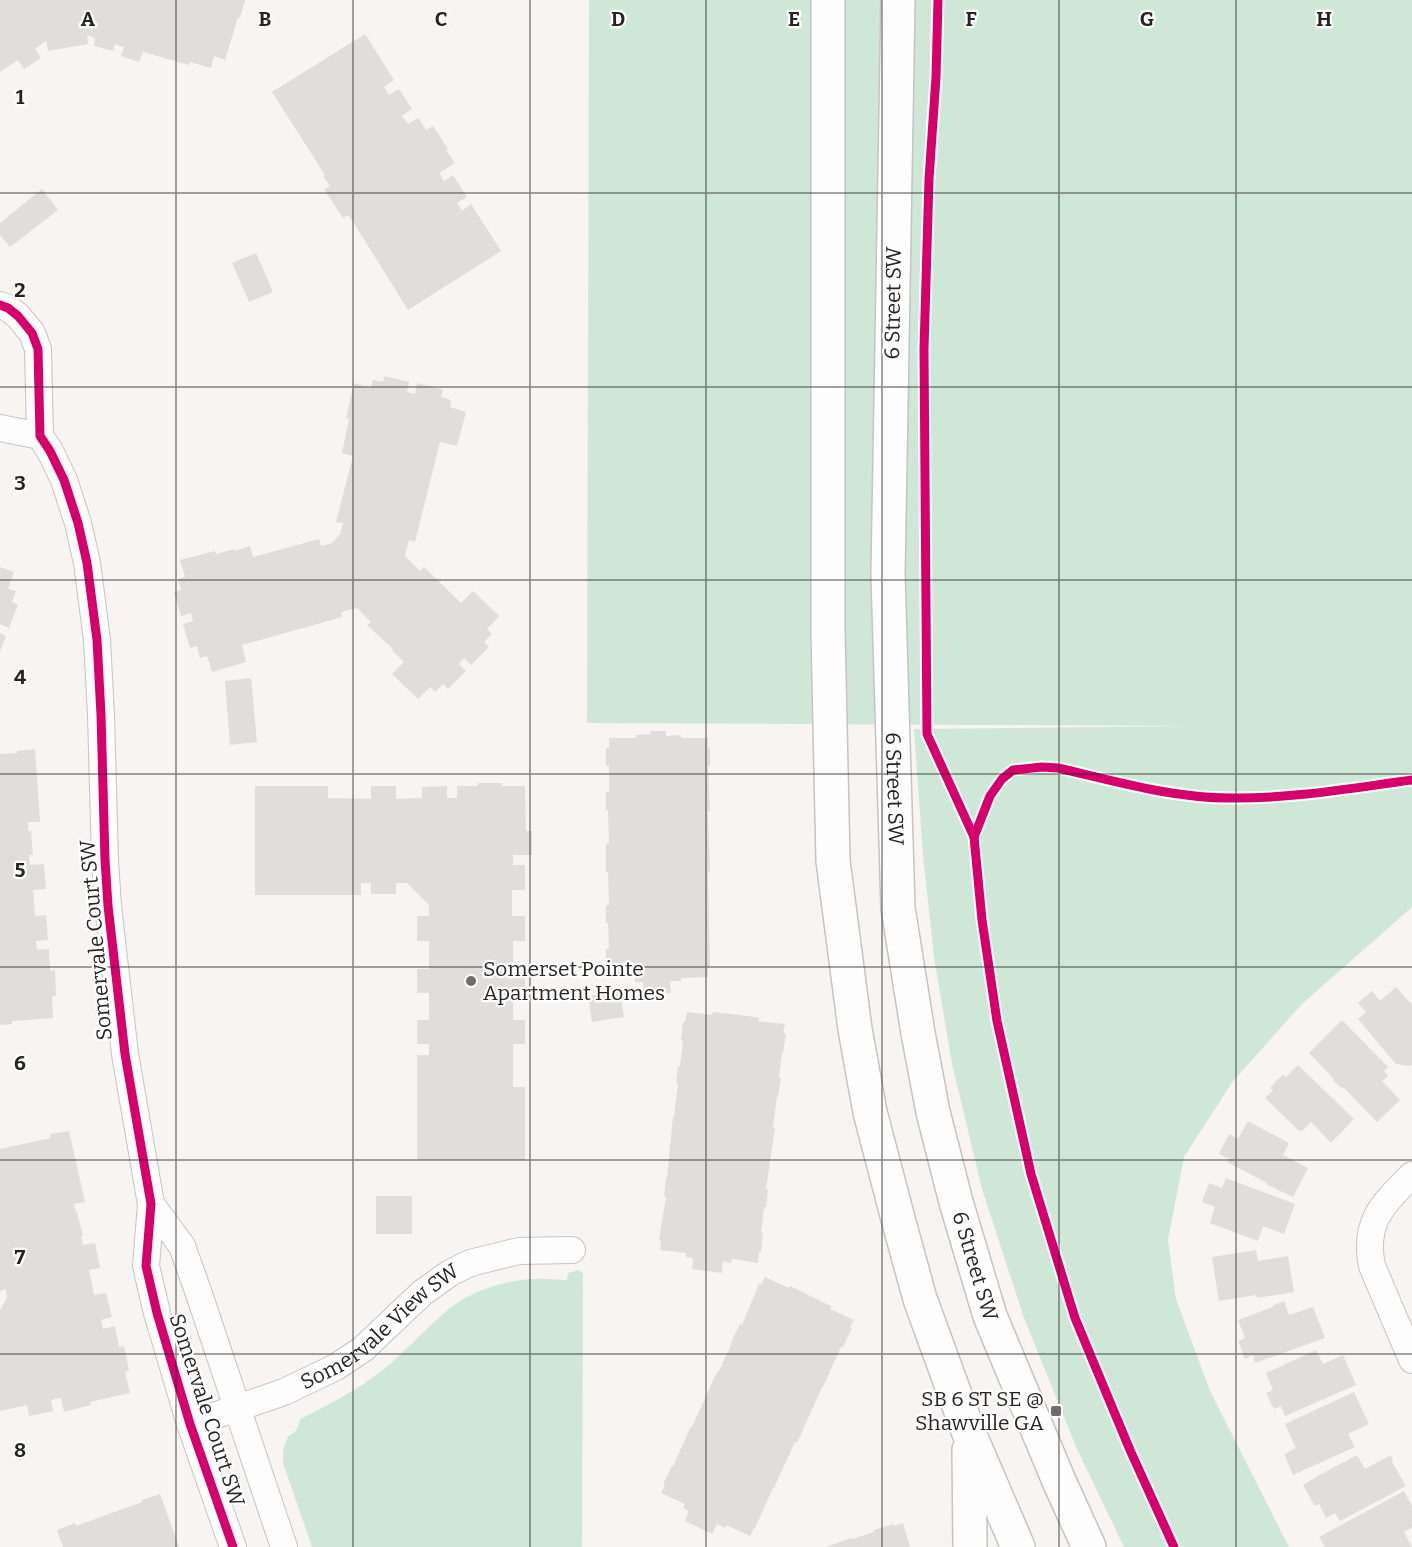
<svg xmlns="http://www.w3.org/2000/svg" width="1412" height="1547" font-family="Bitter,serif">
<style>
.green{fill:#cfe7d7}
.building{fill:#e0dddc}
.lines{fill:none;stroke-linecap:round;stroke-linejoin:round}
.street-casing{stroke:#c6c3c2;stroke-width:28}
.secondary-casing{stroke:#c6c3c2;stroke-width:36}
.street{stroke:#fefdfd;stroke-width:26}
.secondary{stroke:#fefdfd;stroke-width:33}
.cycleway-casing{stroke:#fff;stroke-width:13}
.cycleway{stroke:#d6006c;stroke-width:9}
.grid{fill:none;stroke:#262323;stroke-width:1.5;stroke-opacity:0.55}
.poi-dot{fill:#706c6b;stroke:#fff;stroke-width:2}
.labels{text-anchor:middle;dominant-baseline:central;stroke-width:4.5;stroke-linejoin:round;paint-order:stroke}
.street-label{font-size:21px;fill:#262323;stroke:#fff}
.poi-label{font-size:21px;fill:#262323;stroke:#fff;text-anchor:start}
.grid-label{font-size:20px;text-anchor:middle;font-weight:bold;fill:#262323;stroke:#fff;stroke-width:4.5;stroke-linejoin:round;paint-order:stroke}
</style>
<rect width="100%" height="100%" fill="#f8f4f2"/>
<g class="green">
<path d="M 589,0 L 1412,0 L 1412,907 L 1301,1005 L 1233,1081 L 1184,1157 L 1168,1240 L 1176,1299 L 1210,1391 L 1289,1547 L 1124,1547 L 1077,1449 L 1024,1318 L 982,1189 L 952,1064 L 934,957 L 923,855 L 914,729 L 1195,726 L 587,723 Z"/>
<path d="M 579,1270 L 583,1273 L 582,1547 L 312,1547 L 283,1463 L 283,1451 L 288,1436 C 297,1432 298,1428 300,1419 C 329,1405 357,1390 383,1370 C 404,1353 422,1332 443,1314 C 466,1292 504,1280 535,1279 C 546,1278 557,1280 567,1280 L 568,1273 Z"/>
</g>
<g class="building">
<path d="M 0,0 L 245,0 L 240,18 L 238,17 L 225,60 L 214,56 L 211,68 L 190,62 L 189,65 L 143,52 L 139,62 L 121,56 L 124,47 L 115,44 L 113,51 L 94,46 L 95,38 L 87,35 L 88,44 L 48,51 L 46,41 L 35,49 L 41,58 L 24,69 L 18,60 L 0,72 Z"/>
<path d="M 365,34 L 394,80 L 384,87 L 389,95 L 399,89 L 412,109 L 402,116 L 408,124 L 418,118 L 426,130 L 433,126 L 448,149 L 446,150 L 455,163 L 439,173 L 444,181 L 453,175 L 467,197 L 457,203 L 462,211 L 471,204 L 501,251 L 408,310 L 355,225 L 348,215 L 343,218 L 324,189 L 330,186 L 323,176 L 325,175 L 272,92 Z"/>
<path d="M 42,189 L 58,210 L 10,247 L 0,235 L 0,223 Z"/>
<path d="M 256,253 L 273,292 L 249,302 L 232,263 Z"/>
<path d="M 385,376 L 409,382 L 407,392 L 415,394 L 417,383 L 443,390 L 441,397 L 451,400 L 450,407 L 466,412 L 457,446 L 440,442 L 415,542 L 409,540 L 405,556 L 420,571 L 424,567 L 461,603 L 473,591 L 499,616 L 487,629 L 492,634 L 484,642 L 489,647 L 471,665 L 464,658 L 459,664 L 466,671 L 448,689 L 443,684 L 435,692 L 430,687 L 418,699 L 392,674 L 404,662 L 392,650 L 393,649 L 367,625 L 371,622 L 357,608 L 341,612 L 342,617 L 242,645 L 246,662 L 212,672 L 207,656 L 200,658 L 197,646 L 190,648 L 183,624 L 193,621 L 191,613 L 181,616 L 178,606 L 174,592 L 181,590 L 178,579 L 185,577 L 180,560 L 215,551 L 216,554 L 234,549 L 235,551 L 250,546 L 253,557 L 319,539 L 321,546 L 332,543 L 340,534 L 343,523 L 336,522 L 353,456 L 342,453 L 349,419 L 346,418 L 354,383 L 371,388 L 373,380 L 383,382 Z"/>
<path d="M 0,567 L 14,572 L 8,589 L 16,591 L 12,602 L 18,605 L 9,628 L 0,624 Z"/>
<path d="M 0,633 L 6,636 L 0,652 Z"/>
<path d="M 251,678 L 257,742 L 230,745 L 225,681 Z"/>
<path d="M 650,731 L 666,731 L 666,736 L 681,735 L 681,738 L 708,738 L 708,748 L 710,748 L 710,766 L 708,766 L 710,811 L 708,811 L 710,872 L 708,872 L 710,967 L 708,967 L 708,977 L 681,978 L 681,981 L 670,981 L 671,993 L 643,994 L 643,982 L 635,982 L 635,977 L 608,977 L 608,968 L 606,968 L 606,949 L 609,949 L 608,923 L 606,923 L 606,905 L 609,905 L 608,872 L 606,872 L 606,844 L 609,843 L 608,810 L 606,810 L 606,792 L 609,792 L 609,766 L 606,766 L 606,748 L 609,748 L 609,738 L 636,738 L 636,735 L 650,734 Z"/>
<path d="M 35,749 L 40,822 L 28,822 L 28,831 L 31,831 L 33,855 L 29,855 L 30,865 L 44,864 L 46,889 L 33,890 L 35,916 L 46,915 L 48,940 L 36,941 L 37,950 L 49,949 L 50,971 L 55,970 L 56,996 L 52,996 L 53,1018 L 12,1021 L 12,1024 L 0,1025 L 0,754 L 17,753 L 17,751 Z"/>
<path d="M 478,783 L 502,783 L 502,786 L 525,786 L 526,831 L 532,831 L 532,855 L 513,855 L 513,865 L 525,865 L 525,890 L 512,890 L 512,916 L 525,916 L 525,941 L 513,941 L 513,969 L 525,969 L 525,993 L 513,994 L 513,1020 L 525,1020 L 525,1044 L 513,1044 L 513,1087 L 525,1087 L 525,1160 L 417,1160 L 417,1055 L 429,1055 L 429,1044 L 417,1044 L 417,1020 L 429,1020 L 429,993 L 417,993 L 417,969 L 429,969 L 429,941 L 417,941 L 417,916 L 429,916 L 429,905 L 407,883 L 396,883 L 396,894 L 371,894 L 371,883 L 361,883 L 361,895 L 255,895 L 255,786 L 328,786 L 328,798 L 371,799 L 371,786 L 396,786 L 396,799 L 422,798 L 422,787 L 447,786 L 447,798 L 457,798 L 457,786 L 478,786 Z"/>
<path d="M 1396,987 L 1412,1005 L 1412,1064 L 1410,1066 L 1396,1064 L 1358,1019 L 1366,1012 L 1358,1003 L 1372,991 L 1380,1001 Z"/>
<path d="M 620,990 L 624,1017 L 592,1022 L 588,996 Z"/>
<path d="M 687,1012 L 712,1015 L 713,1012 L 748,1016 L 759,1018 L 758,1021 L 785,1024 L 783,1033 L 786,1034 L 783,1052 L 782,1052 L 779,1077 L 781,1078 L 778,1096 L 777,1096 L 773,1128 L 775,1128 L 766,1189 L 768,1189 L 766,1208 L 764,1207 L 761,1233 L 763,1233 L 761,1252 L 759,1252 L 758,1263 L 732,1259 L 731,1263 L 723,1261 L 722,1273 L 692,1269 L 693,1258 L 686,1257 L 686,1253 L 660,1250 L 661,1240 L 659,1240 L 666,1197 L 664,1196 L 666,1178 L 667,1178 L 673,1117 L 674,1117 L 678,1083 L 676,1083 L 678,1066 L 680,1066 L 683,1041 L 681,1040 L 683,1022 L 685,1022 Z"/>
<path d="M 1342,1020 L 1388,1067 L 1384,1071 L 1388,1076 L 1382,1081 L 1400,1100 L 1377,1122 L 1343,1087 L 1341,1088 L 1333,1080 L 1334,1079 L 1309,1053 Z"/>
<path d="M 1298,1065 L 1354,1119 L 1331,1143 L 1311,1122 L 1301,1132 L 1300,1130 L 1299,1131 L 1265,1098 L 1273,1090 L 1270,1088 L 1283,1074 L 1286,1077 Z"/>
<path d="M 1248,1121 L 1289,1143 L 1283,1155 L 1308,1168 L 1293,1197 L 1266,1184 L 1267,1183 L 1227,1162 L 1229,1159 L 1219,1154 L 1229,1134 L 1238,1139 Z"/>
<path d="M 69,1131 L 85,1202 L 74,1204 L 76,1213 L 77,1212 L 83,1236 L 81,1236 L 83,1245 L 95,1243 L 100,1268 L 89,1270 L 94,1295 L 106,1293 L 112,1317 L 101,1320 L 103,1329 L 115,1326 L 119,1347 L 124,1346 L 129,1370 L 125,1372 L 130,1393 L 90,1402 L 91,1405 L 64,1412 L 61,1398 L 51,1400 L 53,1411 L 29,1416 L 27,1405 L 0,1411 L 0,1310 L 7,1298 L 6,1289 L 0,1291 L 0,1149 L 51,1138 L 50,1134 Z"/>
<path d="M 1226,1178 L 1295,1204 L 1284,1234 L 1263,1226 L 1258,1241 L 1210,1223 L 1215,1207 L 1202,1202 L 1209,1183 L 1222,1188 Z"/>
<rect x="376" y="1196" width="36" height="38"/>
<path d="M 1256,1250 L 1258,1261 L 1288,1256 L 1294,1292 L 1257,1298 L 1256,1295 L 1219,1301 L 1212,1257 Z"/>
<path d="M 765,1277 L 789,1288 L 790,1286 L 831,1306 L 830,1309 L 854,1320 L 850,1327 L 852,1328 L 843,1347 L 841,1347 L 823,1387 L 822,1387 L 797,1443 L 795,1442 L 774,1488 L 773,1488 L 755,1528 L 754,1528 L 750,1536 L 726,1525 L 725,1528 L 717,1524 L 712,1534 L 685,1521 L 689,1511 L 683,1508 L 685,1504 L 661,1493 L 665,1485 L 663,1484 L 672,1466 L 673,1466 L 691,1426 L 692,1427 L 718,1370 L 719,1371 L 732,1343 L 731,1342 L 740,1324 L 742,1325 L 759,1284 L 761,1285 Z"/>
<path d="M 1284,1301 L 1289,1315 L 1313,1307 L 1325,1338 L 1255,1363 L 1253,1355 L 1245,1359 L 1238,1341 L 1245,1338 L 1238,1320 L 1273,1307 L 1272,1306 Z"/>
<path d="M 1316,1350 L 1323,1364 L 1343,1355 L 1356,1385 L 1285,1416 L 1281,1406 L 1274,1409 L 1266,1393 L 1273,1390 L 1266,1373 Z"/>
<path d="M 1354,1392 L 1369,1424 L 1348,1434 L 1355,1447 L 1293,1475 L 1284,1454 L 1296,1448 L 1285,1424 Z"/>
<path d="M 1357,1455 L 1365,1469 L 1391,1455 L 1393,1461 L 1392,1462 L 1406,1486 L 1340,1521 L 1335,1513 L 1326,1518 L 1319,1504 L 1315,1506 L 1303,1485 L 1316,1477 Z"/>
<path d="M 1404,1491 L 1412,1506 L 1412,1527 L 1404,1532 L 1412,1547 L 1325,1547 L 1319,1537 Z"/>
<path d="M 160,1494 L 179,1547 L 63,1547 L 57,1530 L 75,1523 L 76,1526 L 142,1502 L 142,1500 Z"/>
<path d="M 903,1523 L 910,1547 L 826,1547 L 851,1538 L 852,1539 L 874,1532 L 874,1530 L 893,1524 L 894,1526 Z"/>
</g>
<g class="lines">
<defs>
<g id="street">
<path d="M 0,305 L 8,308 L 18,316 L 32,333 L 38,349 L 40,436 L 50,451 L 64,480 L 78,523 L 87,563 L 97,640 L 101,715 L 105,860 L 108,906 L 125,1054 L 151,1204 L 146,1266 L 157,1313 L 190,1424 L 233,1547"/>
<path d="M 0,428 L 40,436"/>
<path d="M 1412,1175 C 1383,1204 1363,1222 1372,1266 L 1412,1360"/>
<path d="M 151,1204 L 182,1246 L 198,1291 L 284,1547"/>
<path id="s1" d="M 190,1424 L 284,1392 L 336,1367 L 363,1349 L 422,1293 L 450,1273 L 470,1263 L 519,1251 L 572,1250"/>
</g>
<g id="secondary">
<path d="M 828,0 L 828,631 L 833,861 L 855,1029 L 870,1112 L 897,1215 L 920,1299 L 969,1433 L 1018,1547"/>
<path id="s2" d="M 898,0 L 888,575 L 898,908 L 918,1033 L 933,1112 L 956,1202 L 990,1316 L 1059,1481 L 1089,1547"/>
<path d="M 969,1450 L 970,1547"/>
</g>
</defs>
<use href="#street" class="street-casing"/>
<use href="#secondary" class="secondary-casing"/>
<use href="#street" class="street"/>
<use href="#secondary" class="secondary"/>
<defs>
<g id="cycleway">
<path d="M 938,0 L 936,77 L 929,179 L 924,349 L 927,734 L 974,837"/>
<path d="M 0,305 L 8,308 L 18,316 L 32,333 L 38,349 L 40,436 L 50,451 L 64,480 L 78,523 L 87,563 L 97,640 L 101,715 L 105,860 L 108,906 L 125,1054 L 151,1204 L 146,1266 L 157,1313 L 190,1424 L 233,1547"/>
<path d="M 1174,1547 L 1130,1450 L 1075,1318 L 1031,1174 L 997,1021 L 982,920 L 974,837 L 990,796 L 1002,779 L 1013,770 L 1042,767 L 1058,768 C 1114,781 1172,798 1230,798 C 1291,799 1352,788 1412,780"/>
</g>
</defs>
<use href="#cycleway" class="cycleway-casing"/>
<use href="#cycleway" class="cycleway"/>
</g>
<path class="grid" d="M 176,0 L 176,1547M 353,0 L 353,1547M 530,0 L 530,1547M 706,0 L 706,1547M 882,0 L 882,1547M 1059,0 L 1059,1547M 1236,0 L 1236,1547M 0,193 L 1412,193M 0,387 L 1412,387M 0,580 L 1412,580M 0,774 L 1412,774M 0,967 L 1412,967M 0,1160 L 1412,1160M 0,1354 L 1412,1354"/>
<g class="poi-dot">
<circle cx="471" cy="981" r="6"/>
<rect x="1050" y="1405" width="12" height="12" rx="3"/>
</g>
<g class="labels">
<g class="street-label">
<text transform="translate(893 303) rotate(-89)">6 Street SW</text>
<text stroke="none"><textPath href="#s2" startOffset="789">6 Street SW</textPath></text>
<text transform="translate(96 940) rotate(-95)">Somervale Court SW</text>
<text stroke="none"><textPath href="#s2" startOffset="1275">6 Street SW</textPath></text>
<text stroke="none"><textPath href="#s1" startOffset="216">Somervale View SW</textPath></text>
<text transform="translate(207 1410) rotate(72)">Somervale Court SW</text>
</g>
<g class="poi-label">
<text x="483" y="969">Somerset Pointe<tspan x="483" dy="24">Apartment Homes</tspan></text>
<text x="1044" y="1399" text-anchor="end">SB 6 ST SE @<tspan x="1044" dy="24">Shawville GA</tspan></text>
</g>
</g>
<g class="grid-label">
<text x="88" y="26">A</text>
<text x="265" y="26">B</text>
<text x="441" y="26">C</text>
<text x="618" y="26">D</text>
<text x="794" y="26">E</text>
<text x="971" y="26">F</text>
<text x="1147" y="26">G</text>
<text x="1324" y="26">H</text>
<text x="20" y="104">1</text>
<text x="20" y="297">2</text>
<text x="20" y="490">3</text>
<text x="20" y="684">4</text>
<text x="20" y="877">5</text>
<text x="20" y="1070">6</text>
<text x="20" y="1264">7</text>
<text x="20" y="1457">8</text>
</g>
</svg>
